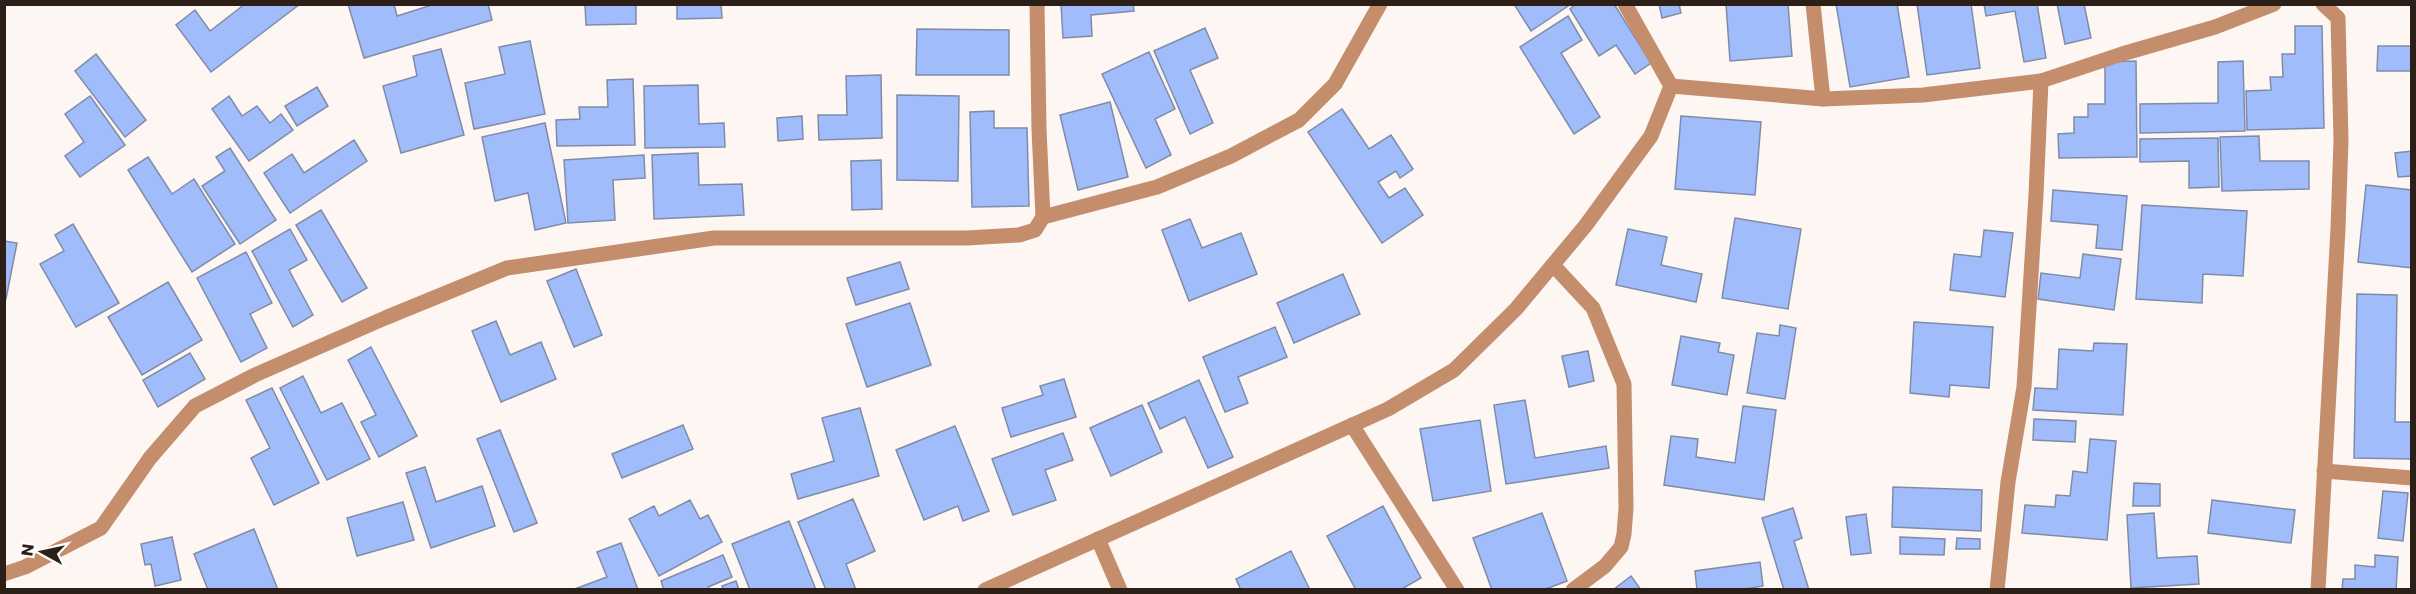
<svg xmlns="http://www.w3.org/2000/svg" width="2416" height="594" font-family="Poppins,sans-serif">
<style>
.building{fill:#a1bcfb;stroke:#7f8ca9;stroke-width:1.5}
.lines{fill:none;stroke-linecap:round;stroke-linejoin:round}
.minor{stroke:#c48e6d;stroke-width:15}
</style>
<rect width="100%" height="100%" fill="#fdf6f2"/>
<g class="building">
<path d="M 245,4 L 300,4 L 211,72 L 176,25 L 195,10 L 210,31 Z"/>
<path d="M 348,4 L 394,4 L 397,16 L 435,4 L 488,4 L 492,20 L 364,58 Z"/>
<path d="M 585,4 L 636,4 L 636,24 L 586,25 Z"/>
<path d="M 677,4 L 721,4 L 722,18 L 677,19 Z"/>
<path d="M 1061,4 L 1133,4 L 1134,11 L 1091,15 L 1092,36 L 1063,38 Z"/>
<path d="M 1514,4 L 1571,4 L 1531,31 Z"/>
<path d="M 1576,4 L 1614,4 L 1651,63 L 1635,74 L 1616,45 L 1599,56 L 1570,9 Z"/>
<path d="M 1659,4 L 1679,4 L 1681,13 L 1662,18 Z"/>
<path d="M 1726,4 L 1788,4 L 1792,56 L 1730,61 Z"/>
<path d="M 1836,4 L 1897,4 L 1909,77 L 1850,87 Z"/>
<path d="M 1917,4 L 1971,4 L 1980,68 L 1927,75 Z"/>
<path d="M 1984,4 L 2037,4 L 2046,58 L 2024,62 L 2015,11 L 1986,16 Z"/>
<path d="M 2057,4 L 2084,4 L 2091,38 L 2065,44 Z"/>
<path d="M 1568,16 L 1582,40 L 1561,53 L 1600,117 L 1574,134 L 1520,47 Z"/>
<path d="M 2295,26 L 2322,26 L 2324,128 L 2247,130 L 2246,91 L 2271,90 L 2270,77 L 2283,77 L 2282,54 L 2295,54 Z"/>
<path d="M 1205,28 L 1218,58 L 1190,70 L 1213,123 L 1190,134 L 1154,51 Z"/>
<path d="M 917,29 L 1009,30 L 1009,75 L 916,75 Z"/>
<path d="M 530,41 L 545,114 L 474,129 L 465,83 L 505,74 L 499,47 Z"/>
<path d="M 2378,46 L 2412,46 L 2412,71 L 2377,71 Z"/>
<path d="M 441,49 L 464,135 L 401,153 L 383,86 L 417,76 L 413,56 Z"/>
<path d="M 1149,52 L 1175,109 L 1155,119 L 1171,155 L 1146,168 L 1102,74 Z"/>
<path d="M 96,54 L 146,120 L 125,137 L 75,71 Z"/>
<path d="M 2136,61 L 2137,157 L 2059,158 L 2058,134 L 2074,133 L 2074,117 L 2088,117 L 2088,104 L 2105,104 L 2105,62 Z"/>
<path d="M 2243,61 L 2245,131 L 2140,133 L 2140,104 L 2218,103 L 2218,62 Z"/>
<path d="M 881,75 L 882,138 L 819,140 L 818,115 L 847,115 L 846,76 Z"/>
<path d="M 633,79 L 635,145 L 557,146 L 556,120 L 580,119 L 579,107 L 608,107 L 607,80 Z"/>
<path d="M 698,85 L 699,124 L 724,123 L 725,147 L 645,148 L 644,86 Z"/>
<path d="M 317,87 L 328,106 L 297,126 L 285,106 Z"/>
<path d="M 897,95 L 959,96 L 958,181 L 897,180 Z"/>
<path d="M 90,96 L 125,145 L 80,177 L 65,156 L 84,142 L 65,114 Z"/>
<path d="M 229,96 L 242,116 L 257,106 L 270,123 L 281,114 L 293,130 L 249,161 L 212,109 Z"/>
<path d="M 1110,102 L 1128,177 L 1078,190 L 1060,115 Z"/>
<path d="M 1342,109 L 1369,149 L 1391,135 L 1413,169 L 1400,178 L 1396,171 L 1378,182 L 1389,198 L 1405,188 L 1423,215 L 1382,243 L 1308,132 Z"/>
<path d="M 994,111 L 994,128 L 1027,128 L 1029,206 L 972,207 L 970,112 Z"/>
<path d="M 802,116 L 803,139 L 778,141 L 777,118 Z"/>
<path d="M 1681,116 L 1761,122 L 1755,195 L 1675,189 Z"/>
<path d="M 545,123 L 566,223 L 535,230 L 528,193 L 495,201 L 482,137 Z"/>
<path d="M 2259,136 L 2260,161 L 2309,161 L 2309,189 L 2222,191 L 2220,137 Z"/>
<path d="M 2218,138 L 2219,187 L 2189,188 L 2189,161 L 2140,162 L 2140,139 Z"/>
<path d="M 354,140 L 367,161 L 290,213 L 264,173 L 292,154 L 304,173 Z"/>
<path d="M 230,148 L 276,220 L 240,244 L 202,186 L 225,171 L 216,157 Z"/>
<path d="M 2412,151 L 2412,176 L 2398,177 L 2395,153 Z"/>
<path d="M 698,153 L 699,185 L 742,184 L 744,215 L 654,219 L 652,155 Z"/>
<path d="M 644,155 L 645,178 L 613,180 L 615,220 L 568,223 L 564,160 Z"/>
<path d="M 148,157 L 172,194 L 194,179 L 235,244 L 192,272 L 128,170 Z"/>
<path d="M 881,160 L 882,209 L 852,210 L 851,161 Z"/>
<path d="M 2366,185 L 2412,190 L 2412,268 L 2358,262 Z"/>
<path d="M 2053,190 L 2127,196 L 2122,250 L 2096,248 L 2098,225 L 2051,221 Z"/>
<path d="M 2142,205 L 2247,211 L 2243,276 L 2203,274 L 2202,303 L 2136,299 Z"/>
<path d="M 321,210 L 367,288 L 342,302 L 296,225 Z"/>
<path d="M 1735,218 L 1801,229 L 1788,309 L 1722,298 Z"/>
<path d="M 1190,219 L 1202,248 L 1241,233 L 1257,274 L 1189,301 L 1162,230 Z"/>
<path d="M 73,224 L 119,303 L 76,327 L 40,264 L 64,251 L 55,235 Z"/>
<path d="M 290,229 L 307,260 L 289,270 L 313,315 L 293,327 L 252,251 Z"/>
<path d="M 1628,229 L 1667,237 L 1661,265 L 1702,274 L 1696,302 L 1616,285 Z"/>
<path d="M 1984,230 L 2013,233 L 2005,297 L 1950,290 L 1954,254 L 1981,257 Z"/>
<path d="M 4,241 L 17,243 L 6,299 L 4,298 Z"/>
<path d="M 246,252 L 272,303 L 250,314 L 267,348 L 241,362 L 197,278 Z"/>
<path d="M 2083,254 L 2121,259 L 2114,310 L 2038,299 L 2041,273 L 2080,278 Z"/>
<path d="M 900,262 L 909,289 L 856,305 L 847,278 Z"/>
<path d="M 576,269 L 602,335 L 574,347 L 547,281 Z"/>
<path d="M 1343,274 L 1360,314 L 1294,343 L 1277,303 Z"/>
<path d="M 168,282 L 202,340 L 142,375 L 108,317 Z"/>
<path d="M 2357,294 L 2397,295 L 2395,422 L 2412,422 L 2412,459 L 2354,458 Z"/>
<path d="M 910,303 L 931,365 L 867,387 L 846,324 Z"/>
<path d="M 496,321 L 510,355 L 541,342 L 556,379 L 501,402 L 472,331 Z"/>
<path d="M 1914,322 L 1993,327 L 1989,388 L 1950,385 L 1949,397 L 1910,393 Z"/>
<path d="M 1780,325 L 1796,328 L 1785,399 L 1747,393 L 1757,333 L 1779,336 Z"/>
<path d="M 1275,327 L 1287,357 L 1238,377 L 1248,403 L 1225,412 L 1203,357 Z"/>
<path d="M 1681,336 L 1720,343 L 1718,352 L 1734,355 L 1727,395 L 1672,385 Z"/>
<path d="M 2094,343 L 2127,344 L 2123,415 L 2033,410 L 2035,388 L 2057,389 L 2059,349 L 2093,351 Z"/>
<path d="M 371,347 L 417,436 L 379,457 L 361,422 L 376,415 L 348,360 Z"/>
<path d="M 1588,351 L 1594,381 L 1569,387 L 1562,356 Z"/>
<path d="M 190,353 L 205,379 L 158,407 L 143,380 Z"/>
<path d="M 303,376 L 321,413 L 342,403 L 370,459 L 327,480 L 280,388 Z"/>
<path d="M 1064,379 L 1076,417 L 1011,437 L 1002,408 L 1043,395 L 1040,386 Z"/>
<path d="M 1199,380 L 1233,457 L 1208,468 L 1185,417 L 1160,429 L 1148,403 Z"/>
<path d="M 272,388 L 319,483 L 274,505 L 251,458 L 270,448 L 246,400 Z"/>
<path d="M 1525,400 L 1535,458 L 1606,446 L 1609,468 L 1506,484 L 1494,405 Z"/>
<path d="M 1142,405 L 1162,452 L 1111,476 L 1090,428 Z"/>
<path d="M 1743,406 L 1776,410 L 1764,500 L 1664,485 L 1671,436 L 1698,439 L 1696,457 L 1735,463 Z"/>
<path d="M 860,408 L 879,476 L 798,499 L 791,474 L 834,461 L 822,418 Z"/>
<path d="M 2034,419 L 2076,421 L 2075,442 L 2033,440 Z"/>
<path d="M 1480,420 L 1491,491 L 1433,501 L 1420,429 Z"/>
<path d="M 683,425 L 693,449 L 622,478 L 612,454 Z"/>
<path d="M 955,426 L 989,511 L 963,521 L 958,506 L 924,520 L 896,450 Z"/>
<path d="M 500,430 L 537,523 L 514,532 L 477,439 Z"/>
<path d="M 1063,433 L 1073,460 L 1045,470 L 1056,500 L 1013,515 L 992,459 Z"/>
<path d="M 2090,439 L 2116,441 L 2107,540 L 2022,533 L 2025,505 L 2055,507 L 2056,495 L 2070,496 L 2073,471 L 2087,473 Z"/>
<path d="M 425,467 L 436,502 L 482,486 L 495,526 L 431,548 L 406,473 Z"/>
<path d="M 2134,483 L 2160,484 L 2160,506 L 2133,506 Z"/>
<path d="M 1893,487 L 1982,490 L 1981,531 L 1892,527 Z"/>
<path d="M 2383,491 L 2408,493 L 2403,541 L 2378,538 Z"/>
<path d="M 853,499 L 875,551 L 846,564 L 856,590 L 826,590 L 798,522 Z"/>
<path d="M 690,500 L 700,519 L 708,515 L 722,542 L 659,576 L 629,519 L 654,506 L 659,516 Z"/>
<path d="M 2212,500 L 2295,510 L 2291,543 L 2208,533 Z"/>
<path d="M 403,502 L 414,540 L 357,556 L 347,518 Z"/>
<path d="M 1383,506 L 1421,578 L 1400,590 L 1356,590 L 1327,536 Z"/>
<path d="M 1793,508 L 1802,538 L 1794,541 L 1809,590 L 1784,590 L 1762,518 Z"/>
<path d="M 1542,513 L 1567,581 L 1543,590 L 1492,590 L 1473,538 Z"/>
<path d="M 2154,513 L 2157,558 L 2197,556 L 2199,584 L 2131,588 L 2127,515 Z"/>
<path d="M 1866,514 L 1871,553 L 1851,555 L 1846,517 Z"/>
<path d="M 789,521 L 816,590 L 750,590 L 732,544 Z"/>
<path d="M 254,529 L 278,590 L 208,590 L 194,554 Z"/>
<path d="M 172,537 L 181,580 L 155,586 L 151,564 L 145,565 L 141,544 Z"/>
<path d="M 1900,537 L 1945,539 L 1944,555 L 1900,554 Z"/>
<path d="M 1957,538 L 1980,539 L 1980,549 L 1956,549 Z"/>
<path d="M 621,543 L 638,590 L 572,590 L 607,577 L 597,552 Z"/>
<path d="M 1291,551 L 1310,590 L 1241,590 L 1236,579 Z"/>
<path d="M 723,555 L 732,577 L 708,587 L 709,590 L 664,590 L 661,581 Z"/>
<path d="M 2375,555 L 2398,557 L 2396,590 L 2342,590 L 2343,579 L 2355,579 L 2355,565 L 2375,567 Z"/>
<path d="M 1760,562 L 1763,586 L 1739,590 L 1697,590 L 1695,571 Z"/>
<path d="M 1631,576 L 1641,590 L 1613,590 Z"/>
<path d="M 736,581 L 739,590 L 723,590 L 722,586 Z"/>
</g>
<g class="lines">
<g class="minor">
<path d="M 1813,4 L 1823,99"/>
<path d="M 1671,86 L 1823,99 L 1923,95 L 2041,81 L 2122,54 L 2215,27 L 2274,4"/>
<path d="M 1043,217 L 1157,187 L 1231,156 L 1299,120 L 1335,84 L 1380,4"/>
<path d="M 1553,265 L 1593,308 L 1624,384 L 1626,508 L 1624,534 L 1621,547 L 1605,566 L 1573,590"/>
<path d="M 1352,425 L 1457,590"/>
<path d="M 2324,471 L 2412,478"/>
<path d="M 1098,539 L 1120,590"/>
<path d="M 4,574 L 25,567 L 101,528 L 150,458 L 195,406 L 255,375 L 385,318 L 507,268 L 714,238 L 967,238 L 1019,235 L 1035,230 L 1043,217 L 1039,129 L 1037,4"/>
<path d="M 985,590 L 1388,409 L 1454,370 L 1516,309 L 1586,225 L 1651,136 L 1671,86 L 1625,4"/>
<path d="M 1997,590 L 2008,482 L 2024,387 L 2036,195 L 2041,81"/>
<path d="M 2318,590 L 2338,229 L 2341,140 L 2338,18 L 2323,4"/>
</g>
</g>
<rect width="2416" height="594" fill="none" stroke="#2b1f17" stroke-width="12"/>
<g transform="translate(42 552) rotate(278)" stroke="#ffffff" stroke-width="4.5" paint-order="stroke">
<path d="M0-4.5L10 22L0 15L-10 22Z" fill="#2b1f17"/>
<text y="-9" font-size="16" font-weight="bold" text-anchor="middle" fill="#2b1f17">N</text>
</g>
</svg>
